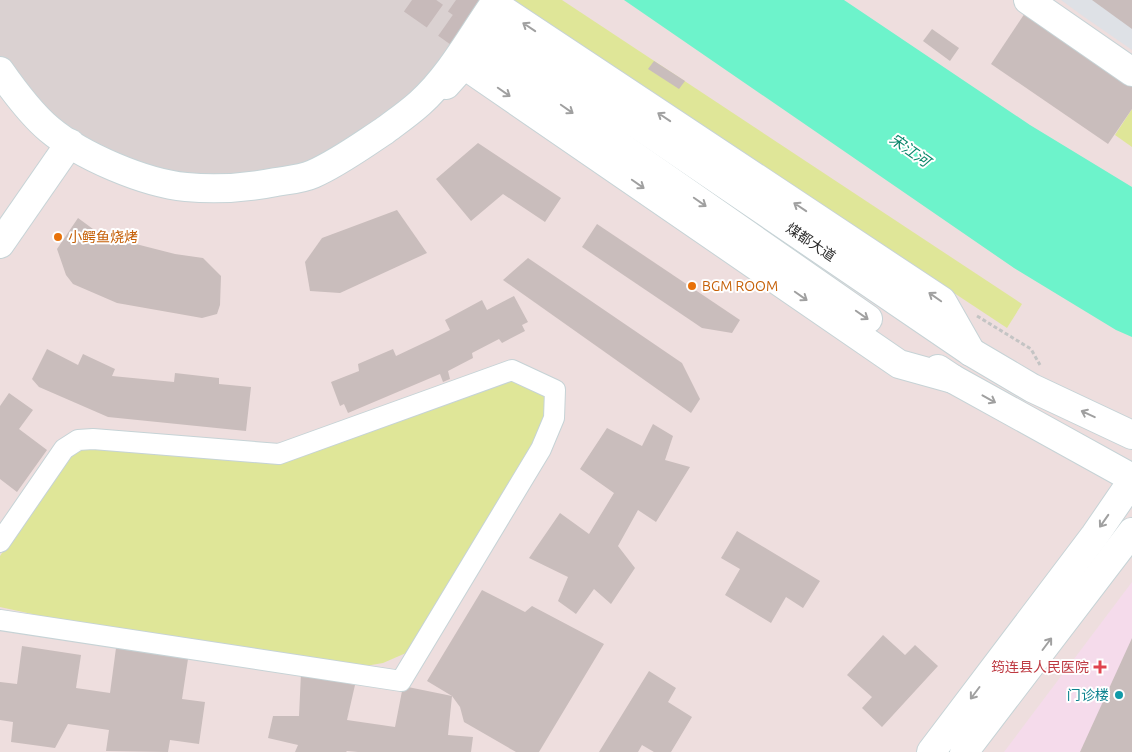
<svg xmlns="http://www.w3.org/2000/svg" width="1132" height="752" font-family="Ubuntu,'Noto Sans SC',sans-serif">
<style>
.industrial{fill:#dee1e6}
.medical{fill:#f5dbeb}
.green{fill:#dfe698}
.plaza{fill:#dad1d1}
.water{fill:#6df3cb}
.building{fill:#c9bdbc}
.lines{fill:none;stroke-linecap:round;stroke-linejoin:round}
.secondary-tunnel{stroke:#c7baba;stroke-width:28;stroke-dasharray:28 14;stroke-linecap:butt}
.street-casing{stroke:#c6d3d6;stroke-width:22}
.secondary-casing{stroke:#c6d3d6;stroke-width:30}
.path{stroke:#c4c4c4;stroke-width:3;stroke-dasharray:4 2.5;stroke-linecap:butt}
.street{stroke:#fff;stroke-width:20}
.secondary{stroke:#fff;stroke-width:28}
.oneway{stroke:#a0a0a0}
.food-dot{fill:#e8710a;stroke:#fff;stroke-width:2}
.health-dot{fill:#e0444e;stroke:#fff;stroke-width:2}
.culture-dot{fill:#0f9aa8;stroke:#fff;stroke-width:2}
.labels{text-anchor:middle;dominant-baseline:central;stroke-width:4;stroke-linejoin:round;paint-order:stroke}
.food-label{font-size:14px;fill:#c56008;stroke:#fff;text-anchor:start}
.street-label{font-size:14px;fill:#2c2c2c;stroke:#fff}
.health-label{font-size:14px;fill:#be3a42;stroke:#fff;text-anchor:end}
.culture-label{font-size:14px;fill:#0d838f;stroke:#fff;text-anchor:end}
.water-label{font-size:15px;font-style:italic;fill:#0a866a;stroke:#fff}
</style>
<rect width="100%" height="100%" fill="#eedede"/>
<path class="industrial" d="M 1061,0 L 1132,0 L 1132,50 L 1080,14 Z"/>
<path class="medical" d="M 1132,582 L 1132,752 L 1004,752 Z"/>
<g class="green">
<path d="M 511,0 L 562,0 L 1022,304 L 1007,328 Z"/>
<path d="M 1132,109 L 1132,147 L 1115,135 Z"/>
<path d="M 512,377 L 544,391 L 548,401 L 546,417 L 510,487 L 457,569 L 406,653 L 383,663 L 348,669 L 101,629 L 0,607 L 0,556 L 69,453 L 86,447 L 297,457 Z"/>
</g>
<path class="plaza" d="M 0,0 L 490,0 L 417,101 L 308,173 L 186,182 L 67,133 L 0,61 Z"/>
<path class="water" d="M 624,0 L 844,0 L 1030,125 L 1132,187 L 1132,337 L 1116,330 L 1014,268 Z"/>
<g class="building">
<path d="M 1092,0 L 1132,0 L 1132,29 Z"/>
<path d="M 1025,13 L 1132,86 L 1132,109 L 1108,144 L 991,64 Z"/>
<path d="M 932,29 L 959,48 L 950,61 L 923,41 Z"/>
<path d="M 654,61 L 685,81 L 679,89 L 648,69 Z"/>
<path d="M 478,143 L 561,198 L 545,222 L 503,194 L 471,221 L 436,179 Z"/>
<path d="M 397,210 L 427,253 L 340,293 L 310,291 L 305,262 L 322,238 Z"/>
<path d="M 78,218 L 93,229 L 128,242 L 175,254 L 203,258 L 221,276 L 220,305 L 217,314 L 202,318 L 117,303 L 73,284 L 66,275 L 57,249 Z"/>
<path d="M 597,224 L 740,320 L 732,333 L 702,328 L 582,247 Z"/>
<path d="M 528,258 L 682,363 L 700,399 L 691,413 L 503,280 Z"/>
<path d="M 514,296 L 528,322 L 522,325 L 525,331 L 502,343 L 499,339 L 472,353 L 473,358 L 448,371 L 450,379 L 443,382 L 440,374 L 348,413 L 344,404 L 340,406 L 331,382 L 359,371 L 358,364 L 393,349 L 396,356 L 432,339 L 450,330 L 445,320 L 482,300 L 487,310 Z"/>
<path d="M 47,349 L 78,365 L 83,354 L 115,369 L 112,376 L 174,382 L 175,373 L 219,378 L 219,384 L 251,387 L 246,431 L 108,417 L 39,387 L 32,379 Z"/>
<path d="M 9,393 L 33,410 L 19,429 L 47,450 L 17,492 L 0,479 L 0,406 Z"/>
<path d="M 653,424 L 673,436 L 665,460 L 690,467 L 656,522 L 638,510 L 618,546 L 635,568 L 611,604 L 594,589 L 576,614 L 558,601 L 568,577 L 529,558 L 560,513 L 589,534 L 614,493 L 580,469 L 607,428 L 642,446 Z"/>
<path d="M 737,531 L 820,581 L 803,608 L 786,597 L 771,623 L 725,595 L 740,569 L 721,558 Z"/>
<path d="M 482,590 L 525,612 L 532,606 L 604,644 L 539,752 L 516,752 L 464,722 L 460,707 L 452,696 L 427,681 Z"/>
<path d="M 883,635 L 905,655 L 915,645 L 938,666 L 882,727 L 862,708 L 872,697 L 847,675 Z"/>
<path d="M 1132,638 L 1132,752 L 1080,752 Z"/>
<path d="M 22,646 L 81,655 L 76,688 L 110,693 L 116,648 L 188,659 L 182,699 L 205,702 L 199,744 L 170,740 L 168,752 L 106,751 L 109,730 L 68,724 L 55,748 L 11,742 L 13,722 L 0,720 L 0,682 L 17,684 Z"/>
<path d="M 649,671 L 676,688 L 668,702 L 692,717 L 671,752 L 654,752 L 642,745 L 638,752 L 599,752 Z"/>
<path d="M 301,673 L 355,685 L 347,720 L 395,727 L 403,686 L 452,696 L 448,735 L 473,737 L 471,752 L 358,752 L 347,751 L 346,752 L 295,752 L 298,745 L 268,738 L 273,716 L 299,716 Z"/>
</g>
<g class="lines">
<g class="secondary-tunnel">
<path d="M 412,0 L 484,51"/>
<path d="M 456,0 L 500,31"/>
</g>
<defs>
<path id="street" d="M 0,542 L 64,449 L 78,440 L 93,439 L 279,454 L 512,370 L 555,390 L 554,418 L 541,449 L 401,681 L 0,620"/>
<g id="secondary">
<path d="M 1028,0 L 1132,72"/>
<path d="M 500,31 L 971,352 L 1032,388 L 1132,435"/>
<path d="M 484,51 L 868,319"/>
<path d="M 0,71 C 14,91 30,113 49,129 C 81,156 144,183 186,187 C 217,190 246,188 276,182 C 288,180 302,179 313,174 C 338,163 361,146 384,131 C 396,122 409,113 420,103 C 450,76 471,37 494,4 L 942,301 L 971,352"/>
<path d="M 446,85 L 464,65 L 899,364 L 953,379"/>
<path d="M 0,244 L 70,143"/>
<path d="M 938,369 L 953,379 L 1132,478"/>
<path d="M 931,752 L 1095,535 L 1132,481"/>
<path d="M 964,752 L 1132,532"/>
</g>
</defs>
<use href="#street" class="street-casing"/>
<use href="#secondary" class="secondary-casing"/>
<path class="path" d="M 977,316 L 1031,349 L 1040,365"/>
<use href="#street" class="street"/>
<use href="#secondary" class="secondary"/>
</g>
<defs><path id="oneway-shaft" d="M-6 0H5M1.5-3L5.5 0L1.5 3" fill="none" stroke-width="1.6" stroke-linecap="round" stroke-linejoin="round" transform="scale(1.25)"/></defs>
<g class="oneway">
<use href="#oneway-shaft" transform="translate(529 27) rotate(-146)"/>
<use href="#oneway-shaft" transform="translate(504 92) rotate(35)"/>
<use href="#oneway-shaft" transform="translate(567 109) rotate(35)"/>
<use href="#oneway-shaft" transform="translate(664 117) rotate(-146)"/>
<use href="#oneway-shaft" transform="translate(638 184) rotate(35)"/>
<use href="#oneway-shaft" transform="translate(700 202) rotate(35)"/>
<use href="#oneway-shaft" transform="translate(800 207) rotate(-146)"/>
<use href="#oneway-shaft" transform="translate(801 296) rotate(35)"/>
<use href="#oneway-shaft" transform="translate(935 297) rotate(-145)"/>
<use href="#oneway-shaft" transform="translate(862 315) rotate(35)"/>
<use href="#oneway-shaft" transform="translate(989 399) rotate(29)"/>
<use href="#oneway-shaft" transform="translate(1088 414) rotate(-155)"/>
<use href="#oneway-shaft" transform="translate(1104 521) rotate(125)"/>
<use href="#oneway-shaft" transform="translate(1047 644) rotate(-53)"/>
<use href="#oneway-shaft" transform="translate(975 693) rotate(127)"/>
</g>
<g class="food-dot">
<circle cx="58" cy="237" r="5"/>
<circle cx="692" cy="286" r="5"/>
</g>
<path class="health-dot" d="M1097.5 659.5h5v5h5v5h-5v5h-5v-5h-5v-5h5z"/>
<circle class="culture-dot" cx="1119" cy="695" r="5"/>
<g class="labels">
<g class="food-label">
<text x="68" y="237">小鳄鱼烧烤</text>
<text x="702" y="286">BGM ROOM</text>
</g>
<g class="street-label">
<text transform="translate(811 242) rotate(34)">煤都大道</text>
</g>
<g class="health-label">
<text x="1089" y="667">筠连县人民医院</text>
</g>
<g class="culture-label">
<text x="1109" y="695">门诊楼</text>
</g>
<g class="water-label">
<text transform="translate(910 150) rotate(35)">宋江河</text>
</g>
</g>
</svg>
